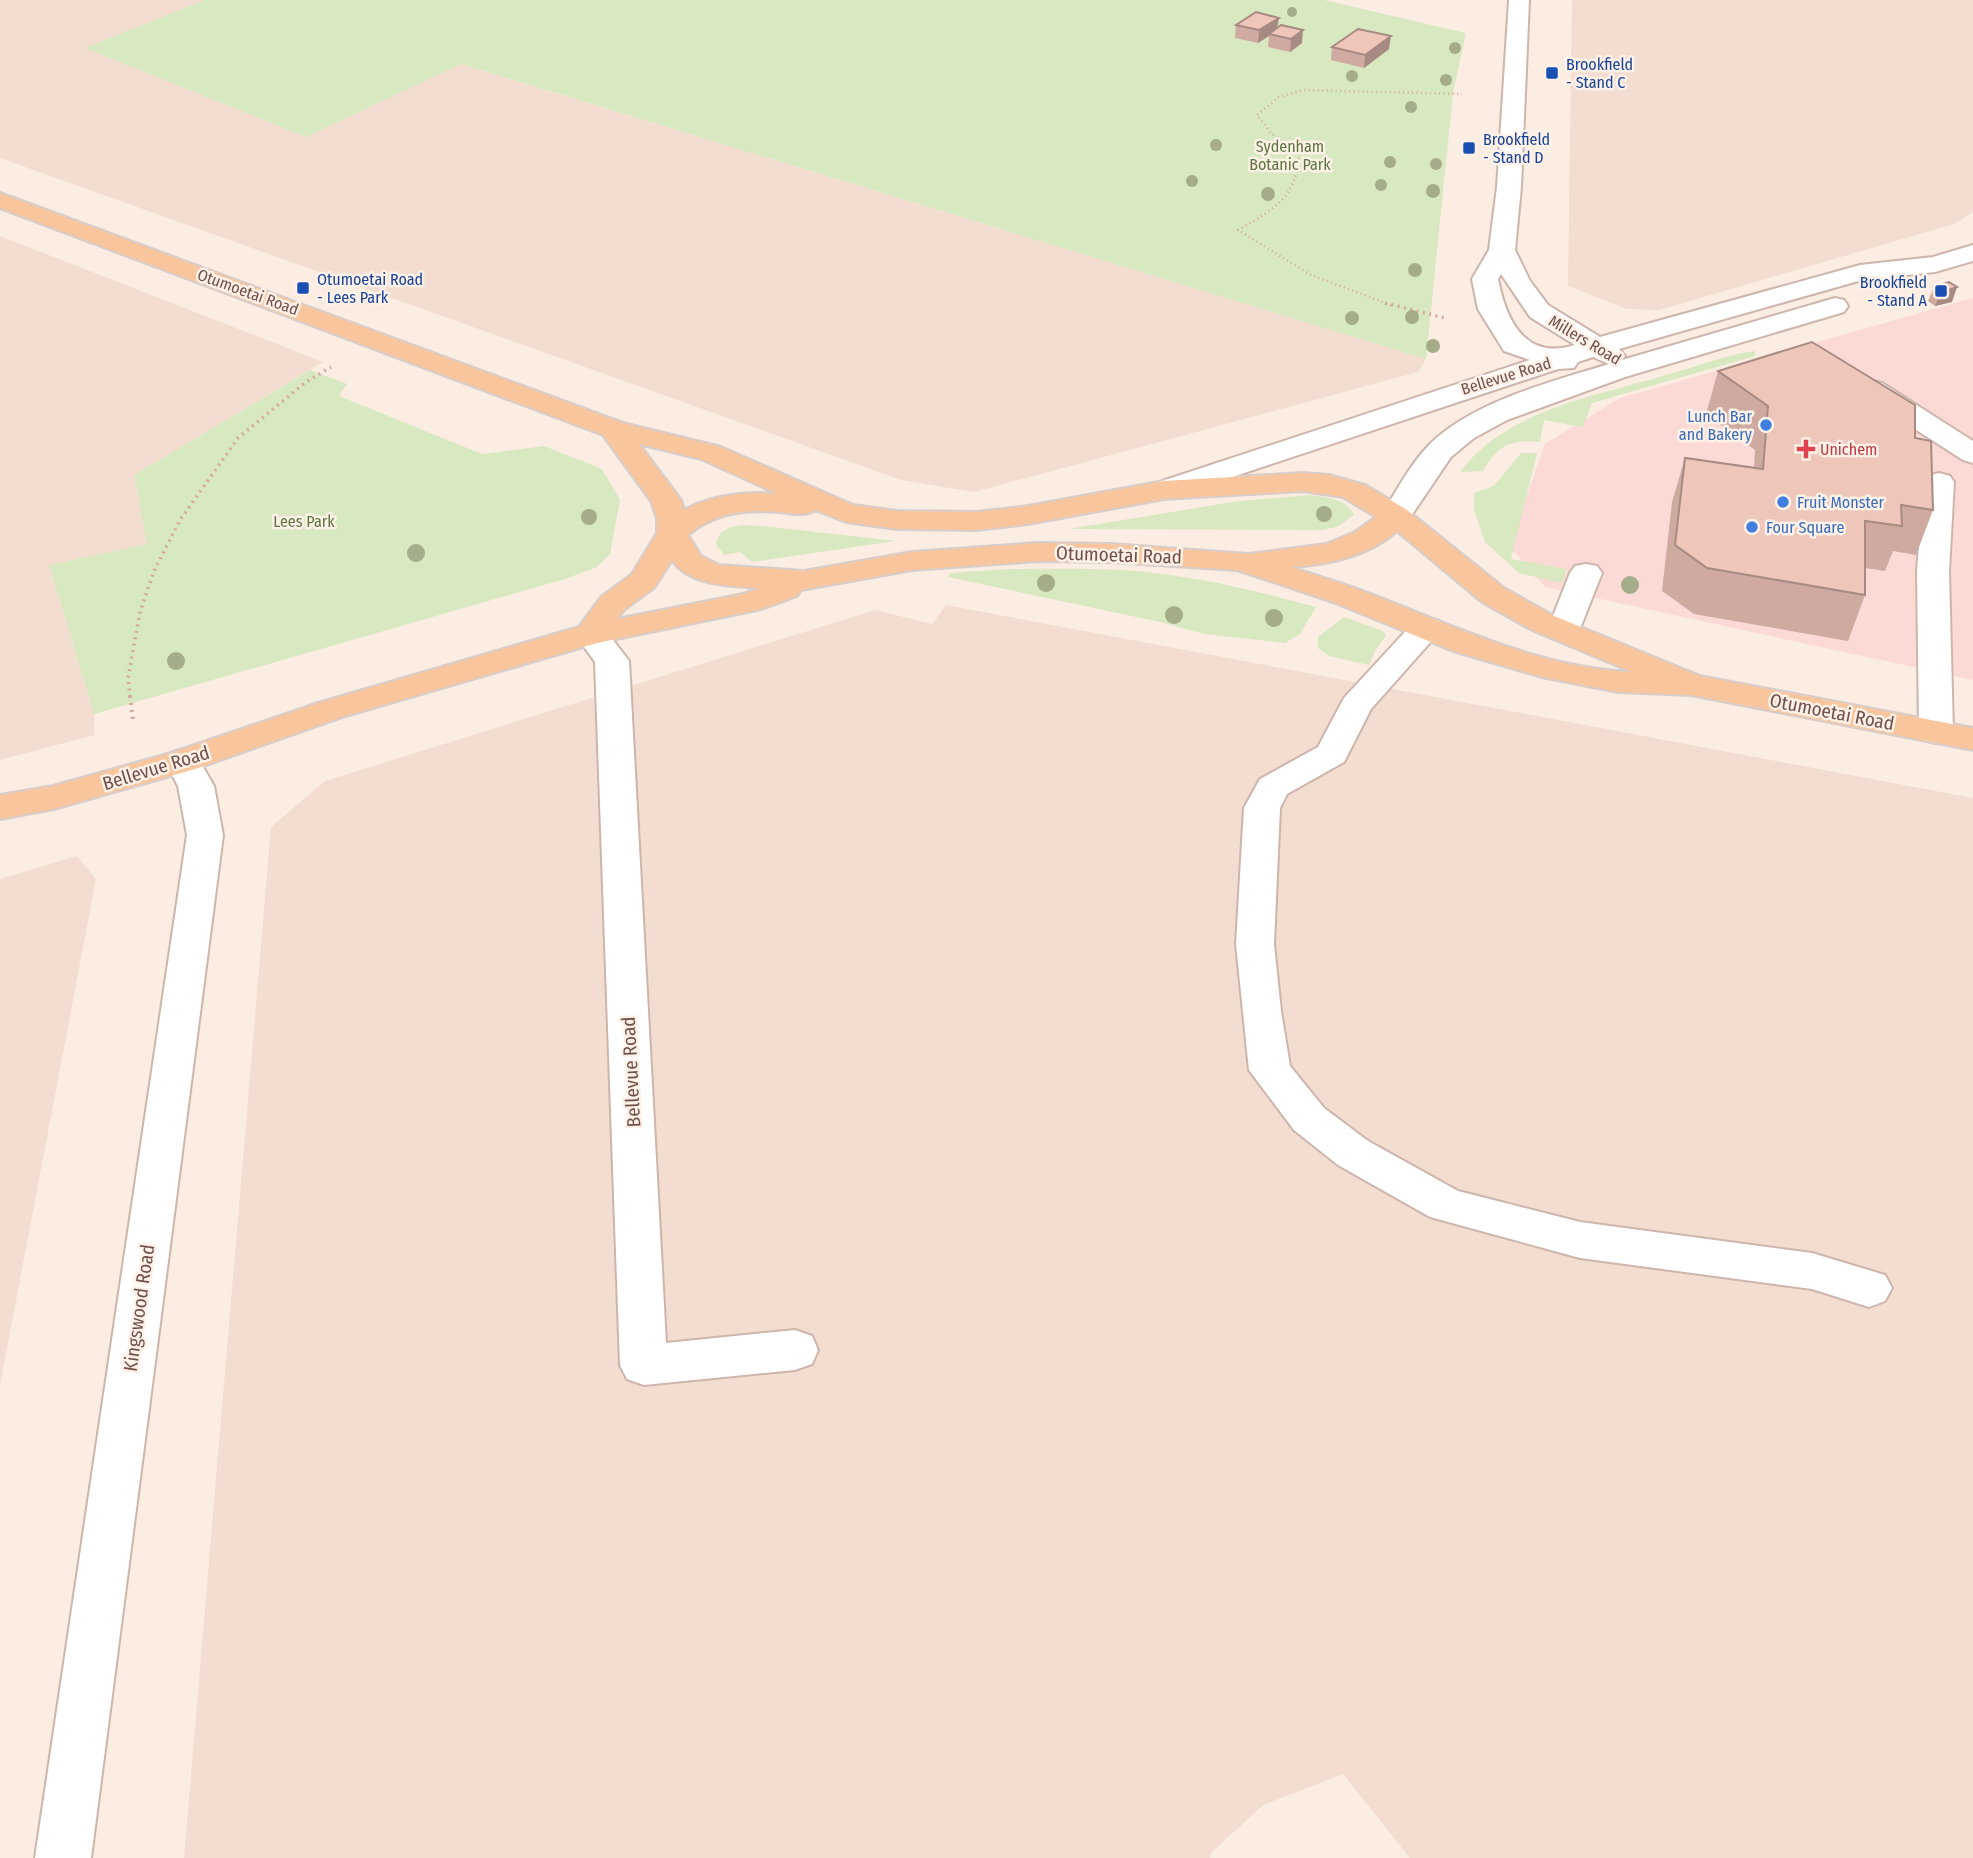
<svg xmlns="http://www.w3.org/2000/svg" width="1973" height="1858" font-family="'Fira Sans Condensed',sans-serif">
<style>
.residential{fill:#f2ddd0}
.commercial{fill:#fbdad6}
.green{fill:#d8e8c1}
.lines{fill:none;stroke-linecap:round;stroke-linejoin:round}
.minor-casing{stroke:#ceb5ac;stroke-width:4}
.major-casing{stroke:#d7cecc;stroke-width:4}
.path-far2{stroke:#d4a99e;stroke-width:2.5;stroke-dasharray:1 3.5;stroke-linecap:butt}
.path-far1{stroke:#d4a99e;stroke-width:3.5;stroke-dasharray:2 4.5;stroke-linecap:butt}
.path{stroke:#d4a99e;stroke-width:4.5;stroke-dasharray:2 5;stroke-linecap:butt}
.minor{fill:#fff;fill-rule:evenodd}
.major{fill:#f8c59c;fill-rule:evenodd}
.tree{fill:#a4ac8a}
.wall{fill:#ceaaa0}
.shaded-wall{fill:#a78b82}
.building{fill:#efc6ba;stroke:#a78b82;stroke-width:2}
.transit-dot{fill:#1a4fb4;stroke:#fef1e7;stroke-width:2.5}
.shop-dot{fill:#3f7fe0;stroke:#fef1e7;stroke-width:2.5}
.health-dot{fill:#e0444e;stroke:#fef1e7;stroke-width:2.5}
.labels{text-anchor:middle;dominant-baseline:central;stroke-width:5;stroke-linejoin:round;paint-order:stroke}
.far-transit-label{font-size:16px;fill:#164399;stroke:#fef1e7;text-anchor:start}
.far-park-label{font-size:16px;fill:#5c7742;stroke:#fef1e7}
.far-street-label{font-size:16px;fill:#715049;stroke:#fef1e7}
.far-shop-label{font-size:16px;fill:#366cbe;stroke:#fef1e7;text-anchor:start}
.far-health-label{font-size:16px;fill:#be3a42;stroke:#fef1e7;text-anchor:start}
.street-label{font-size:19px;fill:#715049;stroke:#fef1e7}
</style>
<rect width="100%" height="100%" fill="#fbede2"/>
<g class="residential">
<path d="M 0,0 L 205,0 L 86,48 L 306,137 L 460,64 L 1426,359 L 1418,372 L 974,492 L 901,480 L 0,158 Z"/>
<path d="M 1572,0 L 1973,0 L 1973,212 L 1954,224 L 1659,310 L 1627,309 L 1568,286 Z"/>
<path d="M 0,236 L 323,362 L 134,475 L 148,544 L 49,565 L 94,714 L 94,735 L 0,760 Z"/>
<path d="M 946,605 L 1973,798 L 1973,1858 L 1410,1858 L 1343,1774 L 1263,1805 L 1212,1852 L 1210,1858 L 184,1858 L 271,827 L 325,781 L 875,610 L 932,624 Z"/>
<path d="M 77,856 L 96,879 L 0,1385 L 0,879 Z"/>
</g>
<path class="commercial" d="M 1973,298 L 1973,680 L 1545,587 L 1509,546 L 1545,444 L 1620,398 Z"/>
<g class="green">
<path d="M 205,0 L 1324,0 L 1466,33 L 1453,93 L 1426,359 L 461,64 L 306,137 L 85,48 Z"/>
<path d="M 1755,351 L 1755,356 L 1592,403 L 1583,427 L 1544,420 L 1540,442 C 1509,439 1498,446 1483,471 L 1460,472 C 1506,410 1596,396 1666,375 C 1695,367 1725,355 1755,351 Z"/>
<path d="M 310,370 L 347,384 L 339,396 L 482,454 L 544,446 L 602,469 L 620,500 L 610,554 L 597,567 L 565,579 L 94,714 L 49,565 L 147,544 L 134,475 Z"/>
<path d="M 1521,453 L 1537,453 L 1511,559 L 1566,569 L 1563,583 L 1519,573 L 1485,542 L 1474,510 L 1474,493 L 1494,486 Z"/>
<path d="M 1311,495 C 1327,498 1346,498 1354,515 L 1337,527 L 1322,530 L 1068,529 L 1239,501 Z"/>
<path d="M 744,525 L 761,526 L 896,541 L 752,562 L 740,552 L 724,555 L 716,544 C 719,529 729,527 744,525 Z"/>
<path d="M 1009,569 C 1047,569 1084,568 1122,570 C 1188,574 1253,590 1316,607 L 1300,634 L 1285,643 L 1204,634 L 1160,622 L 948,577 L 950,573 Z"/>
<path d="M 1344,617 L 1383,631 L 1386,635 L 1375,651 L 1369,665 L 1329,656 L 1318,648 L 1318,637 Z"/>
</g>
<g class="lines">
<defs>
<g id="minor">
<path d="M 1509,0 L 1529,0 L 1521,187 L 1515,250 L 1530,281 L 1548,305 L 1600,337 L 1860,265 L 1933,257 L 1973,245 L 1973,261 L 1935,272 L 1862,280 L 1619,349 L 1625,356 L 1622,360 L 1835,298 L 1844,300 L 1848,306 L 1844,312 L 1625,377 L 1507,420 L 1474,438 L 1451,457 L 1407,522 L 1396,525 L 1385,522 L 1381,516 C 1396,492 1409,466 1429,445 C 1472,402 1553,381 1609,364 L 1593,357 L 1578,362 L 1574,368 L 1558,369 L 1175,496 L 1164,499 L 1153,496 L 1149,490 L 1153,484 L 1530,360 L 1504,351 L 1478,309 L 1472,279 L 1489,250 L 1497,187 ZM 1501,274 L 1530,317 L 1575,345 C 1525,361 1506,320 1498,279 Z"/>
<path d="M 1872,381 L 1882,383 L 1973,441 L 1973,463 L 1963,460 L 1862,395 L 1858,389 L 1862,383 Z"/>
<path d="M 1939,473 L 1950,476 L 1954,482 L 1949,571 L 1953,732 L 1948,740 L 1936,743 L 1924,740 L 1919,732 L 1917,571 L 1924,482 L 1928,476 Z"/>
<path d="M 1586,564 L 1597,566 L 1602,573 L 1579,631 L 1575,638 L 1563,641 L 1551,638 L 1547,631 L 1570,573 L 1575,566 Z"/>
<path d="M 1427,618 L 1439,621 L 1443,628 L 1371,709 L 1344,762 L 1287,794 L 1280,808 L 1274,944 L 1281,1011 L 1290,1066 L 1324,1108 L 1368,1141 L 1458,1191 L 1580,1222 L 1812,1253 L 1885,1275 L 1892,1288 L 1885,1301 L 1869,1307 L 1812,1289 L 1580,1258 L 1430,1217 L 1338,1165 L 1294,1130 L 1249,1070 L 1236,944 L 1244,808 L 1260,779 L 1318,747 L 1344,698 L 1415,621 Z"/>
<path d="M 591,624 L 603,627 L 629,661 L 666,1343 L 795,1330 L 812,1336 L 818,1350 L 812,1364 L 795,1370 L 644,1385 L 627,1379 L 620,1365 L 595,662 L 575,634 L 579,627 Z"/>
<path d="M 183,750 L 195,753 L 214,786 L 223,835 L 91,1858 L 35,1858 L 187,835 L 178,786 L 165,761 L 171,753 Z"/>
</g>
<path id="major" d="M 0,193 L 623,423 L 721,447 L 853,505 L 897,511 L 977,512 L 1028,506 L 1164,481 L 1303,473 L 1329,475 L 1365,485 L 1407,510 L 1504,588 L 1554,616 L 1700,676 L 1973,728 L 1973,750 L 1691,695 L 1618,692 L 1542,677 L 1453,651 L 1333,602 L 1237,570 L 1110,562 L 1038,561 L 912,570 L 801,590 L 797,596 L 762,609 L 597,643 L 342,717 L 195,769 L 54,809 L 0,819 L 0,795 L 53,786 L 171,753 L 318,703 L 579,627 L 602,596 L 632,574 L 657,533 L 657,519 L 651,501 L 603,435 L 0,208 ZM 639,444 L 701,459 L 778,494 C 747,491 712,495 684,510 L 681,500 ZM 1303,491 L 1343,497 L 1376,517 L 1355,532 L 1326,544 L 1249,554 L 1110,544 L 1038,543 L 912,552 L 804,571 L 719,565 L 701,556 L 688,535 C 715,513 744,509 778,512 C 791,513 804,517 815,510 L 846,522 L 897,529 L 977,530 L 1028,524 L 1164,499 ZM 1397,531 L 1482,602 L 1532,630 L 1632,672 C 1536,668 1446,622 1357,589 C 1336,581 1313,575 1291,567 C 1327,565 1369,556 1397,531 ZM 672,560 C 689,586 731,586 759,588 L 743,594 L 617,619 L 624,610 L 654,588 Z"/>
</defs>
<use href="#minor" class="minor-casing"/>
<use href="#major" class="major-casing"/>
<path class="path-far2" d="M 1391,305 L 1311,275 L 1238,230 C 1273,210 1297,198 1299,154 L 1271,133 L 1257,115 L 1279,97 L 1304,90 L 1462,94"/>
<g class="path-far1">
<path d="M 1385,303 L 1445,318"/>
<path d="M 130,697 L 128,678 L 140,612 L 154,571 L 180,520 L 238,438 L 306,382 L 331,367"/>
</g>
<path class="path" d="M 130,696 L 133,720"/>
<use href="#minor" class="minor"/>
<use href="#major" class="major"/>
</g>
<g class="tree">
<circle cx="1292" cy="12" r="5"/>
<circle cx="1455" cy="48" r="6"/>
<circle cx="1352" cy="76" r="6"/>
<circle cx="1446" cy="80" r="6"/>
<circle cx="1411" cy="107" r="6"/>
<circle cx="1216" cy="145" r="6"/>
<circle cx="1390" cy="162" r="6"/>
<circle cx="1436" cy="164" r="6"/>
<circle cx="1192" cy="181" r="6"/>
<circle cx="1381" cy="185" r="6"/>
<circle cx="1433" cy="191" r="7"/>
<circle cx="1268" cy="194" r="7"/>
<circle cx="1415" cy="270" r="7"/>
<circle cx="1412" cy="317" r="7"/>
<circle cx="1352" cy="318" r="7"/>
<circle cx="1433" cy="346" r="7"/>
<circle cx="1324" cy="514" r="8"/>
<circle cx="589" cy="517" r="8"/>
<circle cx="416" cy="553" r="9"/>
<circle cx="1046" cy="583" r="9"/>
<circle cx="1630" cy="585" r="9"/>
<circle cx="1174" cy="615" r="9"/>
<circle cx="1274" cy="618" r="9"/>
<circle cx="176" cy="661" r="9"/>
</g>
<g class="wall">
<path d="M 1236,25 L 1278,28 L 1302,43 L 1290,52 L 1268,47 L 1269,36 L 1258,43 L 1235,38 Z"/>
<path d="M 1332,47 L 1389,49 L 1364,68 L 1331,60 Z"/>
<path d="M 1949,282 L 1952,302 L 1935,306 L 1928,301 L 1934,287 Z"/>
<path d="M 1718,371 L 1915,438 L 1933,510 L 1916,555 L 1893,551 L 1885,571 L 1865,568 L 1865,595 L 1848,641 L 1694,614 L 1662,591 L 1672,502 L 1685,458 L 1754,468 L 1755,450 L 1706,414 Z"/>
</g>
<g class="shaded-wall">
<path d="M 1279,18 L 1277,30 L 1269,34 L 1269,36 L 1258,43 L 1259,30 Z"/>
<path d="M 1303,30 L 1302,43 L 1290,52 L 1291,39 Z"/>
<path d="M 1391,36 L 1389,49 L 1364,68 L 1365,55 Z"/>
<path d="M 1957,287 L 1952,302 L 1935,306 L 1941,292 Z"/>
</g>
<g class="building">
<path d="M 1256,12 L 1279,18 L 1259,30 L 1236,25 Z"/>
<path d="M 1281,25 L 1303,30 L 1291,39 L 1269,34 Z"/>
<path d="M 1358,29 L 1391,36 L 1365,55 L 1332,47 Z"/>
<path d="M 1949,282 L 1957,287 L 1941,292 L 1934,287 Z"/>
<path d="M 1812,342 L 1915,405 L 1915,438 L 1931,441 L 1933,510 L 1901,505 L 1902,526 L 1865,521 L 1865,595 L 1707,568 L 1675,545 L 1685,458 L 1763,469 L 1768,406 L 1718,371 Z"/>
</g>
<g class="transit-dot">
<rect x="1545" y="66" width="14" height="14" rx="3.5"/>
<rect x="1462" y="141" width="14" height="14" rx="3.5"/>
<rect x="296" y="281" width="14" height="14" rx="3.5"/>
<rect x="1934" y="284" width="14" height="14" rx="3.5"/>
</g>
<g class="shop-dot">
<circle cx="1766" cy="425" r="7"/>
<circle cx="1783" cy="502" r="7"/>
<circle cx="1752" cy="527" r="7"/>
</g>
<path class="health-dot" d="M1802.5 438.5h7v7h7v7h-7v7h-7v-7h-7v-7h7z"/>
<g class="labels">
<g class="far-transit-label">
<text x="1566" y="64">Brookfield<tspan x="1566" dy="18">- Stand C</tspan></text>
<text x="1483" y="139">Brookfield<tspan x="1483" dy="18">- Stand D</tspan></text>
<text x="317" y="279">Otumoetai Road<tspan x="317" dy="18">- Lees Park</tspan></text>
<text x="1927" y="282" text-anchor="end">Brookfield<tspan x="1927" dy="18">- Stand A</tspan></text>
</g>
<g class="far-park-label">
<text x="1290" y="146">Sydenham<tspan x="1290" dy="18">Botanic Park</tspan></text>
<text x="304" y="521">Lees Park</text>
</g>
<g class="far-street-label">
<text transform="translate(248 292) rotate(20)">Otumoetai Road</text>
<text transform="translate(1585 340) rotate(31)">Millers Road</text>
<text transform="translate(1506 376) rotate(-17)">Bellevue Road</text>
</g>
<g class="far-shop-label">
<text x="1752" y="416" text-anchor="end">Lunch Bar<tspan x="1752" dy="18">and Bakery</tspan></text>
<text x="1797" y="502">Fruit Monster</text>
<text x="1766" y="527">Four Square</text>
</g>
<g class="far-health-label">
<text x="1820" y="449">Unichem</text>
</g>
<g class="street-label">
<text transform="translate(1119 555) rotate(2)">Otumoetai Road</text>
<text transform="translate(1832 712) rotate(11)">Otumoetai Road</text>
<text transform="translate(156 768) rotate(-17)">Bellevue Road</text>
<text transform="translate(631 1072) rotate(-93)">Bellevue Road</text>
<text transform="translate(139 1308) rotate(-82)">Kingswood Road</text>
</g>
</g>
</svg>
